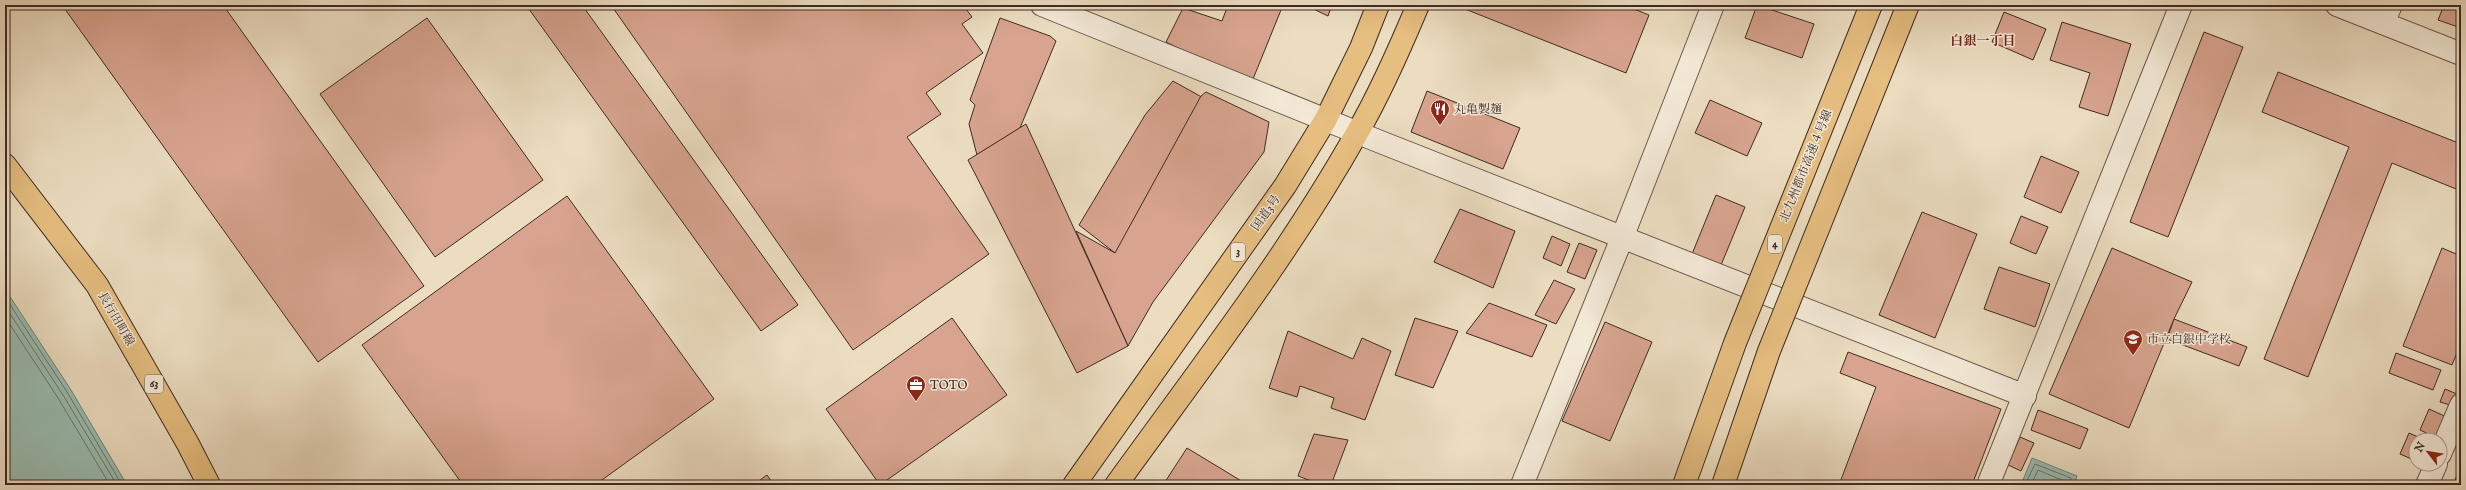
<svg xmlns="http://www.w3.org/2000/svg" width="2466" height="490" font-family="'IM FELL English','Noto Serif JP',serif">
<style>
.water{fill:#99bcb1;stroke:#758279}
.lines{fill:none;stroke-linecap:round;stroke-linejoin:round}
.shore{stroke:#6c746a;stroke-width:1}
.building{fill:#d8a48f;stroke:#3e2b24}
.minor-casing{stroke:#6a584b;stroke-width:24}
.tertiary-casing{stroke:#6a584b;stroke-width:24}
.primary-casing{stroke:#3e2b24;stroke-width:24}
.trunk-casing{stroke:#3e2b24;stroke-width:24}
.minor{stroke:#f3e9d7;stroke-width:22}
.tertiary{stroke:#f3e9d7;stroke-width:22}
.primary{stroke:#e6be80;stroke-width:22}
.trunk{stroke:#e6be80;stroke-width:22}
.motorway-bridge-casing{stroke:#3e2b24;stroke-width:24;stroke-linecap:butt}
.motorway-bridge{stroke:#e6be80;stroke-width:22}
.labels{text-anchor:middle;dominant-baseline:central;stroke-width:3;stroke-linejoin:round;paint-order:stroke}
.shield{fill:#f3e9d7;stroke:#74645a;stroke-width:1}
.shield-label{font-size:11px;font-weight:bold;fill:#3e2b24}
.poi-label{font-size:12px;fill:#3e2b24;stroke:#f3e9d7;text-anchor:start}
.street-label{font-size:12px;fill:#3e2b24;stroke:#f3e9d7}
.neighbourhood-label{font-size:13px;font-weight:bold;fill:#7a1f14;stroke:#f3e9d7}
</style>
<rect width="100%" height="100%" fill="#ecddc1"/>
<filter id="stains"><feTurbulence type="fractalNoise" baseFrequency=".005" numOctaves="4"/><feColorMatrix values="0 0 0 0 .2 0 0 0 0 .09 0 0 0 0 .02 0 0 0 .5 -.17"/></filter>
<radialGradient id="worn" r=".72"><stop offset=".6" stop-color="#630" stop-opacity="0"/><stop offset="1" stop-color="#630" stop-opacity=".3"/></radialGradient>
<g class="water">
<path d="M 5,289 L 71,390 L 127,485 L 5,485 Z"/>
<path d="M 2032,458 L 2077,476 L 2074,485 L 2021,485 Z"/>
</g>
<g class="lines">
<g class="shore">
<path d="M 5,297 L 67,392 L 122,485"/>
<path d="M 5,306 L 63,395 L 117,485"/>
<path d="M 5,317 L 58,398 L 110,485"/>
<path d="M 2025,485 L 2035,464 L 2071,478 L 2070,485"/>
<path d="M 2031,485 L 2038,470 L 2064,481 L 2065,485"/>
</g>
</g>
<g class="building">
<path d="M 62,5 L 223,5 L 424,286 L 318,362 Z"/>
<path d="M 526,5 L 582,5 L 798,305 L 761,331 Z"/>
<path d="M 611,5 L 963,5 L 972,17 L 962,24 L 983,53 L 926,93 L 941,114 L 907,137 L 989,254 L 853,350 Z"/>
<path d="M 1228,5 L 1283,5 L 1251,84 L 1166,42 L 1183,8 L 1222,21 Z"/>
<path d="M 1305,5 L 1332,5 L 1328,16 Z"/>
<path d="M 1461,5 L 1624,5 L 1649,15 L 1626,73 L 1460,7 Z"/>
<path d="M 1757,5 L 1814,24 L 1802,58 L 1745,38 Z"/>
<path d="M 2444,5 L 2461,5 L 2461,28 L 2438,20 Z"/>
<path d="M 2004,12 L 2046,29 L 2033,60 L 1992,42 Z"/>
<path d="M 427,18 L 543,180 L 435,257 L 320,94 Z"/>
<path d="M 1000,18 L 1050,36 L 1056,41 L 1020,128 L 977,155 L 969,124 L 975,105 L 970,100 Z"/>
<path d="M 2062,22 L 2131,44 L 2108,116 L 2079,107 L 2090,73 L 2050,60 Z"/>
<path d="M 2204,32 L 2243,47 L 2168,237 L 2130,222 Z"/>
<path d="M 2278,72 L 2461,144 L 2461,191 L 2392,163 L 2308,377 L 2264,359 L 2349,147 L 2262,112 Z"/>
<path d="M 1173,81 L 1257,128 L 1156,271 L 1115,253 L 1079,225 L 1145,115 Z"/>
<path d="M 1427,91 L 1520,128 L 1503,169 L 1411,132 Z"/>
<path d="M 1206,92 L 1269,122 L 1264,152 L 1153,302 L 1128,346 L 1076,231 L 1115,253 L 1201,96 Z"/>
<path d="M 1710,100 L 1762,123 L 1747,156 L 1695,133 Z"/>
<path d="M 1026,124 L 1128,346 L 1077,373 L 968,160 Z"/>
<path d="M 2041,156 L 2079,172 L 2061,213 L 2024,197 Z"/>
<path d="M 1716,195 L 1745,207 L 1719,270 L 1690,259 Z"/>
<path d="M 567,196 L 714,399 L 595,485 L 463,485 L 362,345 Z"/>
<path d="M 1460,209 L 1515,231 L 1493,288 L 1434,262 Z"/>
<path d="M 1922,212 L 1977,234 L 1935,338 L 1879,315 Z"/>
<path d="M 2021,216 L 2048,227 L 2036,254 L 2010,243 Z"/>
<path d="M 1552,236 L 1570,244 L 1561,266 L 1543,258 Z"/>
<path d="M 1579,243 L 1597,250 L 1585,279 L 1567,272 Z"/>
<path d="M 2112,248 L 2192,282 L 2174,319 L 2129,428 L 2049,394 Z"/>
<path d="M 2442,248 L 2461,256 L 2461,343 L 2452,365 L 2403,346 Z"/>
<path d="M 1999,267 L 2050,284 L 2035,327 L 1984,309 Z"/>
<path d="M 1554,280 L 1575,289 L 1556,324 L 1535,315 Z"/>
<path d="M 1489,303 L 1547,325 L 1532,357 L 1466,333 Z"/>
<path d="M 952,318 L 1007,395 L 880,485 L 826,409 Z"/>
<path d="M 1415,318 L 1458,331 L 1433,388 L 1395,375 Z"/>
<path d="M 2174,319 L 2247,347 L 2239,366 L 2167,339 Z"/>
<path d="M 1605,322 L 1652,342 L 1610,441 L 1562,421 Z"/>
<path d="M 1288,331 L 1353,359 L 1362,338 L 1391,351 L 1365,420 L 1331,408 L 1334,398 L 1300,386 L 1297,397 L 1269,388 Z"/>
<path d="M 1848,352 L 2001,409 L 1972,485 L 1839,485 L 1876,387 L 1840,373 Z"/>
<path d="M 2396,353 L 2441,370 L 2433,390 L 2389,373 Z"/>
<path d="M 2445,389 L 2457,394 L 2453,406 L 2440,402 Z"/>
<path d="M 2429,409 L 2449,418 L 2439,439 L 2420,430 Z"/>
<path d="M 2038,410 L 2088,429 L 2080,449 L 2031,430 Z"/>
<path d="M 2409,433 L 2425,440 L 2416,440 L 2416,461 L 2400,454 Z"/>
<path d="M 1314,434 L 1348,440 L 1331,485 L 1322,485 L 1298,476 Z"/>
<path d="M 2020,437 L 2034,443 L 2021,471 L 2008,465 Z"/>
<path d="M 1187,448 L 1248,485 L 1163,485 Z"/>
<path d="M 2461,466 L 2461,485 L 2453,485 Z"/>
<path d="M 767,475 L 774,485 L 753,485 Z"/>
</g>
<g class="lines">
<defs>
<g id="minor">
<path d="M 1042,5 L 1378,141 L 2025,396"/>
<path d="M 2383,23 L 2391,5"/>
<path d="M 2440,454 L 2461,405"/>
<path d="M 1522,485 L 1622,238 L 1713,5"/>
<path d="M 1988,485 L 2181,5"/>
<path d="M 2427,485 L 2436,464"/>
</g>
<path id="tertiary" d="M 2337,5 L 2461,54"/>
<path id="primary" d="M 5,165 L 97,285 L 188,444 L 209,485"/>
<g id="trunk">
<path d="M 1074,485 L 1285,186 L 1326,119 L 1361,48 L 1378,5"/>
<path d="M 1116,485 C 1199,370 1287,257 1357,133 C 1381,92 1400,48 1418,5"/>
</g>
</defs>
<use href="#minor" class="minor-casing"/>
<use href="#tertiary" class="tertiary-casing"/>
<use href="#primary" class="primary-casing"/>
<use href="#trunk" class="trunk-casing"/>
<use href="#minor" class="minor"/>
<use href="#tertiary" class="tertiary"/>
<use href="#primary" class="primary"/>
<use href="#trunk" class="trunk"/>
<defs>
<g id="motorway-bridge">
<path d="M 1684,485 L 1735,343 L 1871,5"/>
<path d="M 1723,485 L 1769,351 L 1908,5"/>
</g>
</defs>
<use href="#motorway-bridge" class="motorway-bridge-casing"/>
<use href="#motorway-bridge" class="motorway-bridge"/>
</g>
<defs>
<symbol id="restaurant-pin" viewBox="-11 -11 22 30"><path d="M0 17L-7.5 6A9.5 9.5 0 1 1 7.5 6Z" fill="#8f2418" stroke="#f3e9d7"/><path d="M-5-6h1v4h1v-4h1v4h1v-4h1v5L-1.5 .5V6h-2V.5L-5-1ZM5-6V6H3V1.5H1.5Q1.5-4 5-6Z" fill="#fff"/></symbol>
<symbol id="school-pin" viewBox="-11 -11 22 30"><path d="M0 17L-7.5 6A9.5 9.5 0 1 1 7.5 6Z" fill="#8f2418" stroke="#f3e9d7"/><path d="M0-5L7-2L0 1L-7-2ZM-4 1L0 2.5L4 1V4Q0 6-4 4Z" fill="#fff"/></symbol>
<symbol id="office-pin" viewBox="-11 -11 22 30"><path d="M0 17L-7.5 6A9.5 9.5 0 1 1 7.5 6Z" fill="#8f2418" stroke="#f3e9d7"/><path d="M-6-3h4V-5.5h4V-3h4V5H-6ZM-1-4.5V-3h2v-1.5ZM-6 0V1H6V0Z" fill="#fff"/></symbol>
</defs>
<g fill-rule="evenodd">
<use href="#restaurant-pin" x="1429" y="98" width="22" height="30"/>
<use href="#school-pin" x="2122" y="328" width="22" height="30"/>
<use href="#office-pin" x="905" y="374" width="22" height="30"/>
</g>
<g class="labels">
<g class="shield">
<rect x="1768" y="235" width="14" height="18" rx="3"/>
<rect x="1231" y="243" width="14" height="18" rx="3"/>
<rect x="145" y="375" width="18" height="18" rx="3"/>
</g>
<g class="shield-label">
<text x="1775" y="244">4</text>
<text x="1238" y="252">3</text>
<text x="154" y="384">63</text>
</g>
<g class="poi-label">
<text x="1454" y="109">丸亀製麺</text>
<text x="2147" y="339">市立白銀中学校</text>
<text x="930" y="385">TOTO</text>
</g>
<g class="street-label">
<text transform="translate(1806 166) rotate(-68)">北九州都市高速４号線</text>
<text transform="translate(1266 213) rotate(-55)">国道3号</text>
<text transform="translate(116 319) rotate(60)">長行田町線</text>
</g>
<g class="neighbourhood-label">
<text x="1983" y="41">白銀一丁目</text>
</g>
</g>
<rect width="2466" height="490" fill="none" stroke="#ecddc1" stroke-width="20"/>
<rect x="6" y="6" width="2454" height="478" fill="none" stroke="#3e2b24" stroke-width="2"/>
<rect x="10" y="10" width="2446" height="470" fill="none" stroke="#3e2b24"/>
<g transform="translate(2428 452) rotate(301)"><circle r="19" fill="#f3e9d7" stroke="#ab9d8f"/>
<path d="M0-3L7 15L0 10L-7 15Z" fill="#8f2418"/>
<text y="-6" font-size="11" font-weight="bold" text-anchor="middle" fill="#3e2b24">N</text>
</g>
<rect width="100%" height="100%" filter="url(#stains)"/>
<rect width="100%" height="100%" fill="url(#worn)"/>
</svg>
